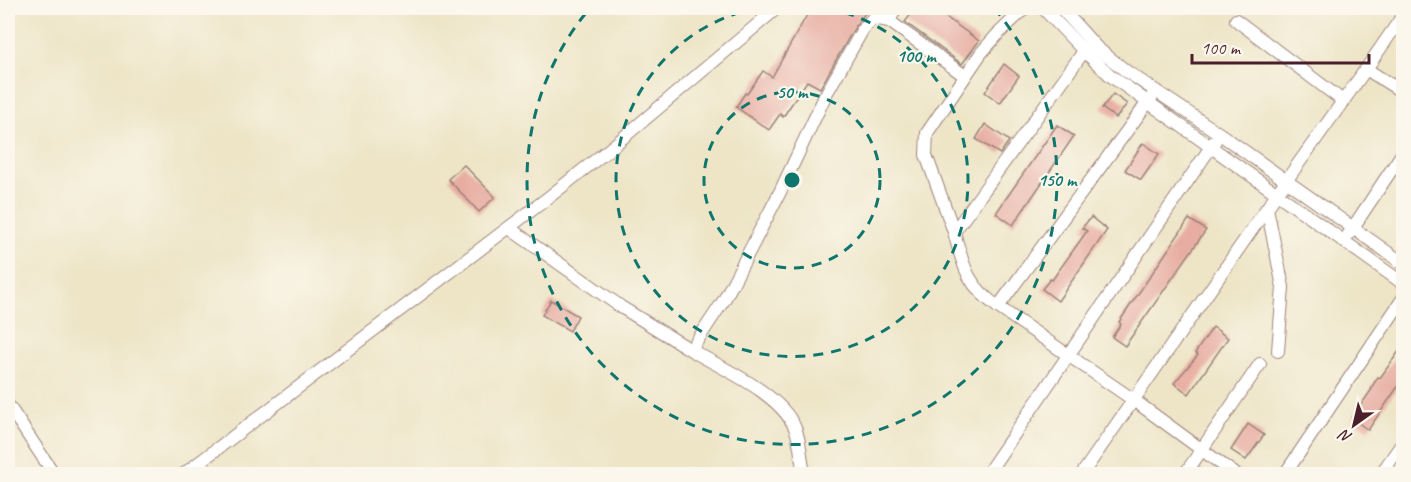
<svg xmlns="http://www.w3.org/2000/svg" width="1411" height="482" font-family="Caveat,sans-serif">
<style>
.building{fill:#e8ada2}
.lines{fill:none;stroke-linecap:round;stroke-linejoin:round}
.minor-casing{stroke:#9c8279;stroke-width:14}
.minor{stroke:#fff;stroke-width:12}
.ring{fill:none;stroke:#0f766e;stroke-width:3;stroke-dasharray:10 8}
.centre{fill:#0f766e;stroke:#fbf7ec;stroke-width:3}
.ring-label{font-size:18px;text-anchor:middle;font-weight:bold;fill:#0f766e;stroke:#fbf7ec;stroke-width:4.5;stroke-linejoin:round;paint-order:stroke}
</style>
<rect width="100%" height="100%" fill="#fbf7ec"/>
<filter id="ink" filterUnits="userSpaceOnUse"><feTurbulence type="fractalNoise" baseFrequency=".0167" numOctaves="2"/><feDisplacementMap in="SourceGraphic" scale="12" xChannelSelector="R" yChannelSelector="G"/><feConvolveMatrix kernelMatrix="1 2 1 2 8 2 1 2 1" color-interpolation-filters="sRGB"/></filter>
<filter id="wash" filterUnits="userSpaceOnUse"><feTurbulence type="fractalNoise" baseFrequency=".008" numOctaves="4" result="noise"/><feDisplacementMap in="SourceGraphic" scale="24" xChannelSelector="R" yChannelSelector="G"/><feGaussianBlur stdDeviation="1.35" result="paint"/><feColorMatrix in="noise" values="0 0 0 0 0 0 0 0 0 0 0 0 0 0 0 0 0 1.4 0 .05"/><feComposite in="paint" operator="in"/></filter>
<g filter="url(#wash)">
<rect width="100%" height="100%" fill="#eee5c7"/>
<g id="blocks">
<g class="building">
<path d="M 811,8 L 869,8 L 856,25 L 820,88 L 807,81 L 783,117 L 780,114 L 769,130 L 736,107 L 745,93 L 747,94 L 763,71 L 772,77 Z"/>
<path d="M 916,8 L 933,8 L 979,41 L 962,64 L 905,22 Z"/>
<path d="M 1004,64 L 1019,76 L 1000,103 L 985,92 Z"/>
<path d="M 1113,94 L 1127,104 L 1116,118 L 1102,108 Z"/>
<path d="M 985,124 L 1009,141 L 1000,154 L 976,139 Z"/>
<path d="M 1057,125 L 1074,136 L 1013,225 L 996,213 Z"/>
<path d="M 1143,143 L 1159,154 L 1141,180 L 1125,170 Z"/>
<path d="M 464,165 L 495,197 L 479,212 L 448,179 Z"/>
<path d="M 1091,217 L 1107,230 L 1058,301 L 1042,289 L 1050,279 L 1052,280 L 1087,231 L 1082,228 Z"/>
<path d="M 1189,219 L 1206,230 L 1125,346 L 1112,337 L 1121,324 L 1119,322 Z"/>
<path d="M 551,300 L 578,316 L 570,331 L 542,315 Z"/>
<path d="M 1213,327 L 1228,338 L 1189,394 L 1174,383 L 1198,355 L 1195,353 Z"/>
<path d="M 1404,344 L 1404,378 L 1368,430 L 1352,418 L 1372,389 L 1371,388 L 1378,377 L 1380,378 Z"/>
<path d="M 1248,424 L 1264,435 L 1246,460 L 1231,450 Z"/>
</g>
</g>
</g>
<g filter="url(#ink)">
<use href="#blocks" fill-opacity="0" stroke="#9c8279" stroke-width="1.5"/>
<g class="lines">
<defs>
<g id="minor">
<path d="M 896,8 L 889,21 L 965,76"/>
<path d="M 1043,8 L 1084,51 L 1111,76 L 1404,284"/>
<path d="M 1061,8 L 1097,48 L 1126,71 L 1220,134 L 1404,264"/>
<path d="M 1404,14 L 1366,69 L 1404,93"/>
<path d="M 1236,20 L 1343,101"/>
<path d="M 1092,42 L 1084,51 L 954,232 C 964,268 967,285 998,307 L 1156,91"/>
<path d="M 1267,208 L 1283,287 L 1278,351"/>
<path d="M 509,228 L 621,307 L 691,350"/>
<path d="M 954,232 L 926,155 L 927,133 L 981,53 L 997,35 L 1025,8"/>
<path d="M 1348,235 L 1404,151"/>
<path d="M 998,307 L 1135,401 L 1235,474"/>
<path d="M 8,405 L 54,474"/>
<path d="M 184,474 L 549,197 L 612,147 L 777,8"/>
<path d="M 804,474 C 801,460 801,442 795,428 C 780,393 723,369 691,350 L 724,300 L 780,192 L 826,94 L 863,29 L 873,18 L 889,21"/>
<path d="M 987,474 L 1215,141"/>
<path d="M 1082,474 L 1276,195 L 1366,69"/>
<path d="M 1185,474 L 1260,364"/>
<path d="M 1285,474 L 1404,297"/>
<path d="M 1381,474 L 1404,441"/>
</g>
</defs>
<use href="#minor" class="minor-casing"/>
<use href="#minor" class="minor"/>
</g>
</g>
<g class="ring">
<circle cx="792" cy="180" r="88"/>
<path d="M827 8A176 176 0 1 1 757 8"/>
<path d="M994 8A265 265 0 1 1 590 8"/>
</g>
<circle cx="792" cy="180" r="9" class="centre"/>
<g class="ring-label">
<text x="916" y="62">100 m</text>
<text x="792" y="98">50 m</text>
<text x="1057" y="186">150 m</text>
</g>
<rect width="1411" height="482" fill="none" stroke="#fbf7ec" stroke-width="30"/>
<g transform="translate(1354 425) rotate(214)" stroke="#fbf7ec" stroke-width="4.5" paint-order="stroke">
<path d="M0-4.5L10 22L0 15L-10 22Z" fill="#4a1f2b"/>
<text y="-9" font-size="16" font-weight="bold" text-anchor="middle" fill="#4a1f2b">N</text>
</g>
<path d="M1192 54v9h177v-9" fill="none" stroke="#4a1f2b" stroke-width="3"/>
<text x="1201" y="54" font-size="18" fill="#4a1f2b" stroke="#fbf7ec" stroke-width="4.5" paint-order="stroke">100 m</text>
</svg>
